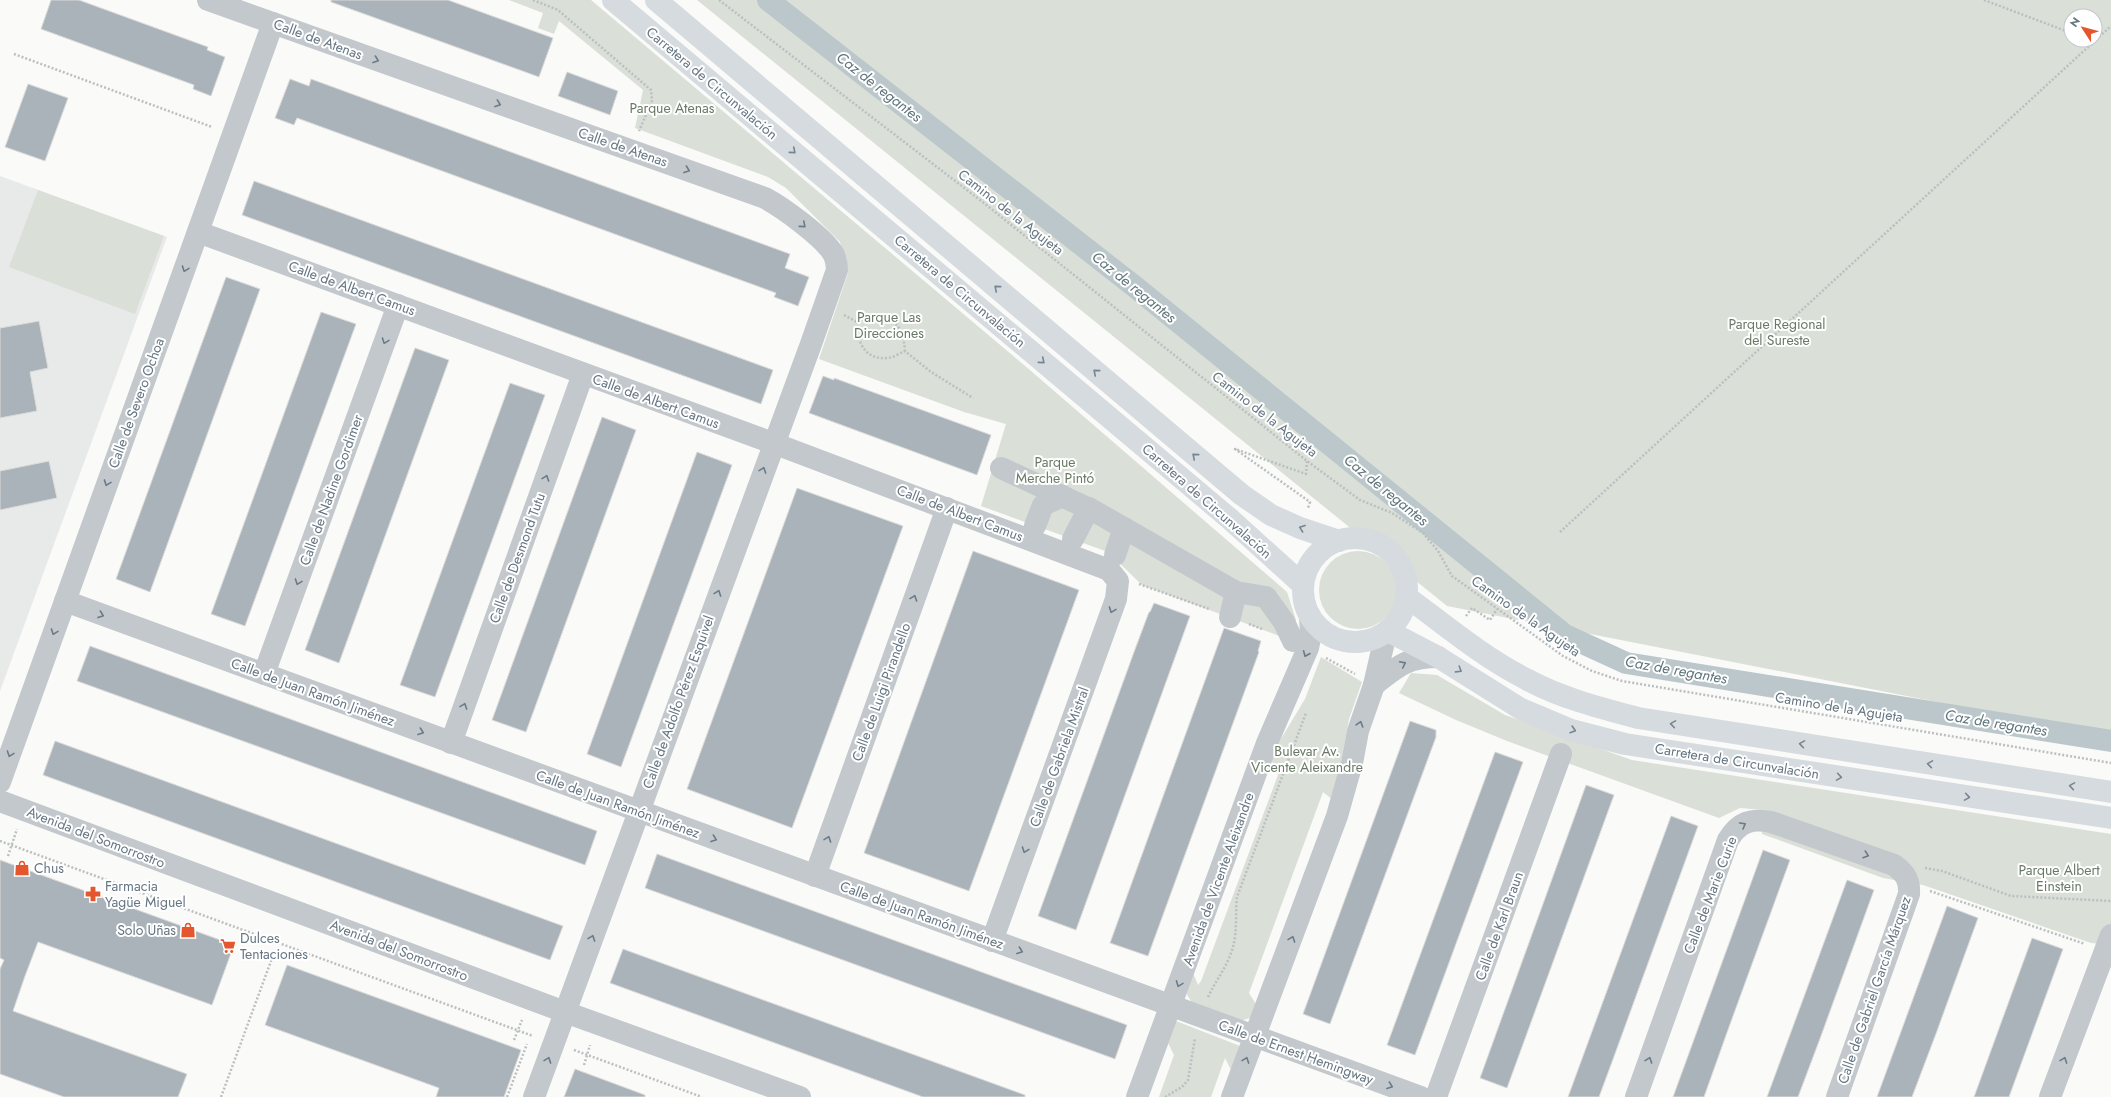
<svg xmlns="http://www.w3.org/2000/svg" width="2111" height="1097" font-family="Jost,sans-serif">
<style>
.built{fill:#e8e9e9}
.green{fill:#dadfd7;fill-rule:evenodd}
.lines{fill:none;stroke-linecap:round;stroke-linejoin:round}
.canal{stroke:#bbc7cb;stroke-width:22}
.building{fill:#aab3b9;stroke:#dcdcda}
.path{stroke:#bbbfc2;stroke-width:2.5;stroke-dasharray:2 2;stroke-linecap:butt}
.minor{stroke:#c3c8cc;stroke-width:22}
.major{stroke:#d6dbdf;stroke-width:22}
.oneway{stroke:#6a7a87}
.oneway2{stroke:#768591}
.labels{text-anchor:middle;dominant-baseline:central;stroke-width:4;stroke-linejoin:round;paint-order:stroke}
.street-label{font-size:14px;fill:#657683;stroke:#fff}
.park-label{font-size:14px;fill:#687a64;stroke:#fff}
.poi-label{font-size:14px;fill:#657683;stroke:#fff;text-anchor:start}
.water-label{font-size:15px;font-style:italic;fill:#60757c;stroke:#fff}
</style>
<rect width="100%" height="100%" fill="#fafaf8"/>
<path class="built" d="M 0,176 L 167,237 L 0,691 Z"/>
<g class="green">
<path d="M 509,0 L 591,0 L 1031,371 L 1287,592 L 1296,620 L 1293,641 L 1142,585 L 1108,552 L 981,506 L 1006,424 L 964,412 L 819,359 L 848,273 L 840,242 L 786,188 L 768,177 L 635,128 L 643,90 L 559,21 L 554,34 L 538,28 L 543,13 Z"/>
<path d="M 697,0 L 2111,0 L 2111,736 L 1447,606 ZM 2071,16 L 2095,16 L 2095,40 L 2071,40 Z"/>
<path d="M 38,190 L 164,236 L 135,314 L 9,267 Z"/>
<circle cx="1358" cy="590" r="39"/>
<path d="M 1321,657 L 1362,682 L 1349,719 L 1334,801 L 1323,792 L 1249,993 L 1259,1009 L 1250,1018 L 1240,1021 L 1192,1003 L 1185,991 L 1191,968 L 1198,985 L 1201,981 L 1278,775 L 1270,757 L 1305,699 Z"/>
<path d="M 1411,673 L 1437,675 L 1505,715 L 1632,760 L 2111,834 L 2111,945 L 2091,943 L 1923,885 L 1883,878 L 1762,834 L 1762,810 L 1740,808 L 1719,818 L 1507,741 L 1456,720 L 1399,693 Z"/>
<path d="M 1176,1021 L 1240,1046 L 1234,1076 L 1225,1058 L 1211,1097 L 1159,1097 L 1174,1055 L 1165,1037 Z"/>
</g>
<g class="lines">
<path class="canal" d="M 768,0 L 1134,286 L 1565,635 L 1626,663 L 2111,741"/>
</g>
<g class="building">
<path d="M 51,0 L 79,0 L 208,47 L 207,50 L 225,57 L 211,96 L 193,89 L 194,85 L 41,29 Z"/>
<path d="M 331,0 L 448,0 L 553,38 L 539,77 L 331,2 Z"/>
<path d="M 567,72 L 618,91 L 610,115 L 558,96 Z"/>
<path d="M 290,79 L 309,86 L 311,79 L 790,254 L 785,268 L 809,277 L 798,306 L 774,297 L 776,293 L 297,118 L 294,125 L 275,118 Z"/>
<path d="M 28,84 L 68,98 L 45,161 L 5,147 Z"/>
<path d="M 254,181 L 773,370 L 761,404 L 242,215 Z"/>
<path d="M 226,277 L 260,289 L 150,592 L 116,579 Z"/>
<path d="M 321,312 L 356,324 L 245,626 L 211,614 Z"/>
<path d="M 39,321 L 48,368 L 30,372 L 37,411 L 0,418 L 0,328 Z"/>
<path d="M 415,348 L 449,360 L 339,663 L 305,650 Z"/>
<path d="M 823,376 L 834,380 L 834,378 L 991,435 L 977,475 L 809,413 Z"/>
<path d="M 510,383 L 545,395 L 435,697 L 400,685 Z"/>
<path d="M 602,417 L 636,430 L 526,732 L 492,720 Z"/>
<path d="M 697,452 L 732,465 L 621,767 L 587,754 Z"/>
<path d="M 49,461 L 57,498 L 0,510 L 0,471 Z"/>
<path d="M 797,488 L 903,526 L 792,828 L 687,789 Z"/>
<path d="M 973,551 L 1079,590 L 969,891 L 864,853 Z"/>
<path d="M 1154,603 L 1190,616 L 1076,930 L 1038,916 L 1134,652 L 1149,612 L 1150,612 Z"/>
<path d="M 1224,628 L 1261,641 L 1258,651 L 1259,652 L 1148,956 L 1110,943 Z"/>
<path d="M 90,646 L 597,831 L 585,865 L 77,681 Z"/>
<path d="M 1410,721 L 1436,730 L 1436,737 L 1330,1024 L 1303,1014 Z"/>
<path d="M 55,741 L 563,926 L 550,960 L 43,775 Z"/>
<path d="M 1495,752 L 1523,762 L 1415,1055 L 1387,1045 Z"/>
<path d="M 1586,785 L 1614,795 L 1507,1088 L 1480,1078 Z"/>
<path d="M 1671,816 L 1698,826 L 1612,1062 L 1599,1097 L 1568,1097 Z"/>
<path d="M 1763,850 L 1790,860 L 1729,1027 L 1704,1097 L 1673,1097 Z"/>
<path d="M 657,854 L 1127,1025 L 1115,1059 L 645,888 Z"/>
<path d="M 0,860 L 234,945 L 212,1005 L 38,942 L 25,976 L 13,1011 L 187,1074 L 178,1097 L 64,1097 L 0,1074 L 0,969 L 4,960 L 0,958 Z"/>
<path d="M 1847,880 L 1874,890 L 1821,1036 L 1798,1097 L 1767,1097 Z"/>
<path d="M 1947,906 L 1978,918 L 1937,1031 L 1912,1097 L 1877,1097 Z"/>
<path d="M 2032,938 L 2063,949 L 2009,1097 L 1974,1097 Z"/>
<path d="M 623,949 L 1025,1095 L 1025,1097 L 923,1097 L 610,983 Z"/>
<path d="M 287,965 L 521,1050 L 504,1097 L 436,1097 L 439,1088 L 265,1025 Z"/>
<path d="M 575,1069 L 645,1095 L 645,1097 L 564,1097 Z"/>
</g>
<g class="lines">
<g class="path">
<path d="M 533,0 L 558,10 L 651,90 L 652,101 L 639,131"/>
<path d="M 719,0 L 980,200 L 1307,461 L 1360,500 L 1392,513 L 1423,533 L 1438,551 L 1452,576 L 1563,656 L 1592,671 L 1622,681 L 2111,763"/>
<path d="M 1984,0 L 2071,33"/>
<path d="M 2090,40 L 2094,42"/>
<path d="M 14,54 L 212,127"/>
<path d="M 844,315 L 857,322 C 886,310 903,319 905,351 L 931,372 L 973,398"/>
<path d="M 857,322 C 857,341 864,360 887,358 C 893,358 900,353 905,351"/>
<path d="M 1307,461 L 1306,474 L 1235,449 L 1310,502 L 1308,508"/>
<path d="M 1560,532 L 2111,26"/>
<path d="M 1139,584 L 1209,609"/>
<path d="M 1466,616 L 1472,608 L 1490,620 L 1497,609"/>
<path d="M 1249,624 L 1262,629"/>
<path d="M 1326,658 L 1355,674"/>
<path d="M 0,841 L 533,1036"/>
<path d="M 8,856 L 17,829"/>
<path d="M 1925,868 L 1942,871 L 2011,896 L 2111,901"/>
<path d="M 1930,891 L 2085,944"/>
<path d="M 1208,997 C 1215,982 1226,968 1231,953 C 1238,935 1235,915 1237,897 L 1306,713"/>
<path d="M 514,1040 L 522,1020"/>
<path d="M 574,1050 L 702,1097"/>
<path d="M 584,1065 L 590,1045"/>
<path d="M 221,1097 L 274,953"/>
<path d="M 507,1097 L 527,1044"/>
<path d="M 1165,1097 L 1182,1087 L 1188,1080 L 1195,1038"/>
</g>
<g class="minor">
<path d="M 208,0 L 765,198 C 782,207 825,238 834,255 C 836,260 837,265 837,270 L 811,344 L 534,1097"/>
<path d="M 198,232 L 773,443 L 1109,570 L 1118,581 L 1116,599 L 992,941"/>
<path d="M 1001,468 L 1094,511 L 1236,592 L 1266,597 L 1284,622 L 1293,641"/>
<path d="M 1035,526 L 1043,505 L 1063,496"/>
<path d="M 1073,539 L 1089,508"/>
<path d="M 1115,555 L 1124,528"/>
<path d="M 65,601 L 1421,1097"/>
<path d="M 1230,617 L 1236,592"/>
<path d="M 264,674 L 398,305"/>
<path d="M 1374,685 C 1398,666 1407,657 1438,657"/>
<path d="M 451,743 L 583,374"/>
<path d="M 0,782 L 273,23"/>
<path d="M 0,801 L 565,1012 L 800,1097"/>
<path d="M 815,876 L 947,508"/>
<path d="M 1137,1097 L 1267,743 L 1308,648 L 1311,633 L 1310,616"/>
<path d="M 1232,1097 L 1337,816 L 1352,763 L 1358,731 L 1374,685 L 1386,633"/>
<path d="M 1436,1097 L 1561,754"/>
<path d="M 1636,1097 L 1728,840 C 1739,822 1751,818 1771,822 L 1894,865 C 1905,873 1910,880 1909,894 L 1837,1097"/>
<path d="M 2050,1097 L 2111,935"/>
</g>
<g class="major">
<path d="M 613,0 L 1230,519 L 1303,585"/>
<path d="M 656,0 L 1242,495 L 1271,515 L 1300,528 L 1339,541"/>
<circle cx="1355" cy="590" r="52"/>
<path d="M 1407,597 C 1446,626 1483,657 1526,679 C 1561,698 1600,708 1638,718 L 2111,792"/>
<path d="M 1388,631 L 1438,657 L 1521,709 L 1571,730 L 1625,744 L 2111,818"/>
</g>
</g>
<defs><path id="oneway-chevron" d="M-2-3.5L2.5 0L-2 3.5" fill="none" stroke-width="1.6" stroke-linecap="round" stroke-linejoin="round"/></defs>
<g class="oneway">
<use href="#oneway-chevron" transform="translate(376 60) rotate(20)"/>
<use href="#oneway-chevron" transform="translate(498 104) rotate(20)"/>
<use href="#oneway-chevron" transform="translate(687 170) rotate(20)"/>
<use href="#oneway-chevron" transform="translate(803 225) rotate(41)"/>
<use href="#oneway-chevron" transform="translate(185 269) rotate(110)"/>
<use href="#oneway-chevron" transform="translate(385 341) rotate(110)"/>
<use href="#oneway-chevron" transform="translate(763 470) rotate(-70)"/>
<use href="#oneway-chevron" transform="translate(546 478) rotate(-70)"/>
<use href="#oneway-chevron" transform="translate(107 483) rotate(110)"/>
<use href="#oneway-chevron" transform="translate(298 582) rotate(110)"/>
<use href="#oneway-chevron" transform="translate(718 593) rotate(-70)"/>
<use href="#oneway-chevron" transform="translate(914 598) rotate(-70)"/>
<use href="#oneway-chevron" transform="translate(1112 610) rotate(110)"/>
<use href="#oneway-chevron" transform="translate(101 615) rotate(20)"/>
<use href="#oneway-chevron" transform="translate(54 632) rotate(110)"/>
<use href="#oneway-chevron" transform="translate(1306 654) rotate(113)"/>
<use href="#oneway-chevron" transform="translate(1403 664) rotate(-26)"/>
<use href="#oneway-chevron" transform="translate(464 706) rotate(-70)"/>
<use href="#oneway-chevron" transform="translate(1360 724) rotate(-73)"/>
<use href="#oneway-chevron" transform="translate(421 732) rotate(20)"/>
<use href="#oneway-chevron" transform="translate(10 754) rotate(110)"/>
<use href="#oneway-chevron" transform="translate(1743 825) rotate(-30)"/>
<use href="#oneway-chevron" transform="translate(714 839) rotate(20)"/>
<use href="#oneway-chevron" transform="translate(828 839) rotate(-70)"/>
<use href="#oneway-chevron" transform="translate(1025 850) rotate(110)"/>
<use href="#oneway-chevron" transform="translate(1866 855) rotate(19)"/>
<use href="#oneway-chevron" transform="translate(592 938) rotate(-70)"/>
<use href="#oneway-chevron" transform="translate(1292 939) rotate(-70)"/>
<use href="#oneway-chevron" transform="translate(1020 951) rotate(20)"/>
<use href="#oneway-chevron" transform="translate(1179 984) rotate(111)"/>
<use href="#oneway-chevron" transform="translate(548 1060) rotate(-70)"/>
<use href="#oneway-chevron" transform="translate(1246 1060) rotate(-70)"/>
<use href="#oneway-chevron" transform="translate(1649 1060) rotate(-70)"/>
<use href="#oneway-chevron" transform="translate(2064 1060) rotate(-70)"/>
<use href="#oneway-chevron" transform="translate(1390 1086) rotate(20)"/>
</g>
<g class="oneway2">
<use href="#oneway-chevron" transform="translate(793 151) rotate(40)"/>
<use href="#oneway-chevron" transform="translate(997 288) rotate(-140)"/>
<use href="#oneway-chevron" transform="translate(1042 361) rotate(40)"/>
<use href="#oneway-chevron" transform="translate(1096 372) rotate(-140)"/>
<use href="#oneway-chevron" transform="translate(1195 456) rotate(-140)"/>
<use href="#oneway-chevron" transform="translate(1302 528) rotate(-160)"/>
<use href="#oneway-chevron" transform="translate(1459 670) rotate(32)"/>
<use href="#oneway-chevron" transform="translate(1673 724) rotate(-171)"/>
<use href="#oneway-chevron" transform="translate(1573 730) rotate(17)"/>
<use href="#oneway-chevron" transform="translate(1802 744) rotate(-171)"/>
<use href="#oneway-chevron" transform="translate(1930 764) rotate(-171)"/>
<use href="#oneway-chevron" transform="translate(1839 777) rotate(9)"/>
<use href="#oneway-chevron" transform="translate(2072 786) rotate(-171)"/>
<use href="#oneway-chevron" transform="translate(1967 797) rotate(9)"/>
</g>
<defs>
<symbol id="shop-bare" viewBox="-9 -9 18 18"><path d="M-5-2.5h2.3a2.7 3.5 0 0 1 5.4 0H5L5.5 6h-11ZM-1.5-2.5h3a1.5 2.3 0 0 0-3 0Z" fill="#e4572e" stroke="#fff" stroke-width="2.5" paint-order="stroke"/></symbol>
<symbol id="pharmacy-bare" viewBox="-9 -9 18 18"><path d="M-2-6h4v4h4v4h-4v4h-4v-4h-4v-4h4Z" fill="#e4572e" stroke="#fff" stroke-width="2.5" paint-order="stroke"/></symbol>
<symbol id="supermarket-bare" viewBox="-9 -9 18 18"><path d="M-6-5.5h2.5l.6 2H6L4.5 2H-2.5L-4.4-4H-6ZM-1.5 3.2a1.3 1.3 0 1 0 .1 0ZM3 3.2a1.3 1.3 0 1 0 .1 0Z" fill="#e4572e" stroke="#fff" stroke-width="2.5" paint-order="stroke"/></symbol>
</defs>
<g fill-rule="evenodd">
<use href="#shop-bare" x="11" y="857" width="22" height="22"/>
<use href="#pharmacy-bare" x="82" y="883" width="22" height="22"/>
<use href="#shop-bare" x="177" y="919" width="22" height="22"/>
<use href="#supermarket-bare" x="217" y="935" width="22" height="22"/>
</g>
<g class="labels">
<g class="street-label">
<text transform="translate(318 39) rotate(20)">Calle de Atenas</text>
<text transform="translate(712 83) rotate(40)">Carretera de Circunvalación</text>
<text transform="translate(623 147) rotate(19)">Calle de Atenas</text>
<text transform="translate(1011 212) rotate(38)">Camino de la Agujeta</text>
<text transform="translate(352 288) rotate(20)">Calle de Albert Camus</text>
<text transform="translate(960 291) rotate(40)">Carretera de Circunvalación</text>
<text transform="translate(656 401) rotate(20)">Calle de Albert Camus</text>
<text transform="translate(136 403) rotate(-70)">Calle de Severo Ochoa</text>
<text transform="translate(1265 414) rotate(38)">Camino de la Agujeta</text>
<text transform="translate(331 490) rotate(-70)">Calle de Nadine Gordimer</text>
<text transform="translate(1207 501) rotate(41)">Carretera de Circunvalación</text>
<text transform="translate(960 513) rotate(21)">Calle de Albert Camus</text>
<text transform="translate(517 558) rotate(-70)">Calle de Desmond Tutu</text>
<text transform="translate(1526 616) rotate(35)">Camino de la Agujeta</text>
<text transform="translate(313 692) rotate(20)">Calle de Juan Ramón Jiménez</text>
<text transform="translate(881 692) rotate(-70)">Calle de Luigi Pirandello</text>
<text transform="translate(678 702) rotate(-70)">Calle de Adolfo Pérez Esquivel</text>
<text transform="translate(1839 707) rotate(9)">Camino de la Agujeta</text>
<text transform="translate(1059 757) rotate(-70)">Calle de Gabriela Mistral</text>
<text transform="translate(1737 761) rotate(9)">Carretera de Circunvalación</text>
<text transform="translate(618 804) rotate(20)">Calle de Juan Ramón Jiménez</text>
<text transform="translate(96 837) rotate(21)">Avenida del Somorrostro</text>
<text transform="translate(1218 879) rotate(-70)">Avenida de Vicente Aleixandre</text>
<text transform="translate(1710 895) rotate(-69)">Calle de Marie Curie</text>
<text transform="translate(922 915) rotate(20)">Calle de Juan Ramón Jiménez</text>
<text transform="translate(1499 926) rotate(-70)">Calle de Karl Braun</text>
<text transform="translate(399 950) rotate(21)">Avenida del Somorrostro</text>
<text transform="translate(1874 990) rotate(-71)">Calle de Gabriel García Márquez</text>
<text transform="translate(1296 1052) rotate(20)">Calle de Ernest Hemingway</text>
</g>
<g class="park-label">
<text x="672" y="108">Parque Atenas</text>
<text x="889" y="317">Parque Las<tspan x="889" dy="16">Direcciones</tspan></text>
<text x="1777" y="324">Parque Regional<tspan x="1777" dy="16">del Sureste</tspan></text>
<text x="1055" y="462">Parque<tspan x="1055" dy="16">Merche Pintó</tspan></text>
<text x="1307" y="751">Bulevar Av.<tspan x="1307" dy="16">Vicente Aleixandre</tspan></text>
<text x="2059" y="870">Parque Albert<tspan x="2059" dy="16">Einstein</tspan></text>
</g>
<g class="poi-label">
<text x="34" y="868">Chus</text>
<text x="105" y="886">Farmacia<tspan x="105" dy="16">Yagüe Miguel</tspan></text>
<text x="176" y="930" text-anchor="end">Solo Uñas</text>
<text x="240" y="938">Dulces<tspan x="240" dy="16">Tentaciones</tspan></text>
</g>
<g class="water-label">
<text transform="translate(879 87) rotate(38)">Caz de regantes</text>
<text transform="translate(1134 287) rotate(39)">Caz de regantes</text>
<text transform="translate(1386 490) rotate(39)">Caz de regantes</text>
<text transform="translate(1676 670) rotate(10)">Caz de regantes</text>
<text transform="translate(1996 723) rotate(9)">Caz de regantes</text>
</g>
</g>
<g transform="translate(2083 28) rotate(306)"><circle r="19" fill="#ffffff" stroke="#c1c8cd"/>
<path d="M0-3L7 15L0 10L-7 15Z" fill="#e4572e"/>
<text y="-6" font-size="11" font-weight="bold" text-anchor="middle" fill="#657683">N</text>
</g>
</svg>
